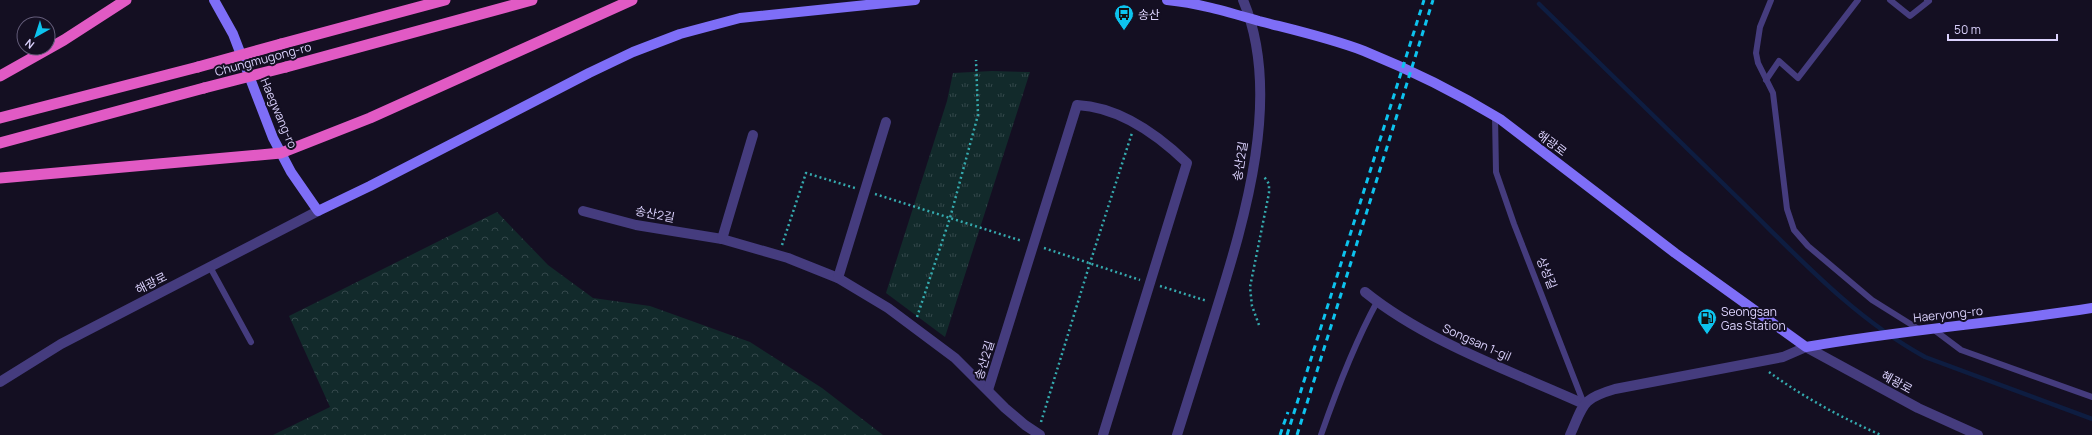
<svg xmlns="http://www.w3.org/2000/svg" width="2092" height="435" font-family="Manrope,'Noto Sans KR',sans-serif">
<style>
.forest{fill:url(#forest-crowns)}
.park{fill:url(#park-tufts)}
.lines{fill:none;stroke-linecap:round;stroke-linejoin:round}
.stream{stroke:#0e1d41;stroke-width:4.5}
.path{stroke:#35aaae;stroke-width:2.5;stroke-dasharray:2 3;stroke-linecap:butt}
.service{stroke:#453c7e;stroke-width:6}
.minor{stroke:#453c7e;stroke-width:10}
.tertiary{stroke:#453c7e;stroke-width:10}
.secondary{stroke:#7e6ef7;stroke-width:10}
.trunk{stroke:#e15ac4;stroke-width:11}
.rail{stroke:#0dc3ee;stroke-width:3;stroke-dasharray:6 5;stroke-linecap:butt}
.trunk-bridge{stroke:#e15ac4;stroke-width:11}
.labels{text-anchor:middle;dominant-baseline:central;stroke-width:4;stroke-linejoin:round;paint-order:stroke}
.poi-label{font-size:12px;fill:#dbd2fd;stroke:#140f22;text-anchor:start}
.street-label{font-size:12px;fill:#dbd2fd;stroke:#140f22}
</style>
<defs>
<pattern id="forest-crowns" width="20" height="18" patternUnits="userSpaceOnUse"><rect width="20" height="18" fill="#122a2b"/><path d="M2 6a3 3 0 1 1 6 0M12 15a3 3 0 1 1 6 0" fill="none" stroke="#34484b"/></pattern>
<pattern id="park-tufts" width="24" height="20" patternUnits="userSpaceOnUse"><rect width="24" height="20" fill="#122a2b"/><path d="M3 7l-1-3M5 7V3M7 7l1-3M15 17l-1-3M17 17v-4M19 17l1-3" fill="none" stroke="#34484b"/></pattern>
</defs>
<rect width="100%" height="100%" fill="#140f22"/>
<path class="forest" d="M 497,212 L 548,265 L 593,298 L 650,306 L 750,342 L 822,388 L 883,435 L 273,435 L 330,407 L 289,316 Z"/>
<path class="park" d="M 992,71 L 1030,72 L 945,337 L 886,293 L 947,101 L 953,73 Z"/>
<g class="lines">
<path class="stream" d="M 1539,4 C 1607,70 1675,137 1743,203 C 1800,259 1854,318 1925,357 L 2092,419"/>
<g class="path">
<path d="M 875,194 L 1022,241"/>
<path d="M 782,245 L 806,173 L 855,188"/>
<path d="M 1044,248 L 1140,280"/>
<path d="M 1160,286 L 1207,301"/>
<path d="M 917,317 L 950,218 L 978,115 L 976,60"/>
<path d="M 1259,325 L 1252,306 L 1250,287 L 1269,193 L 1269,184 L 1263,175"/>
<path d="M 1769,372 C 1803,397 1842,418 1881,435"/>
<path d="M 1041,422 L 1090,263 L 1132,133"/>
</g>
<g class="service">
<path d="M 1771,0 L 1760,27 L 1756,53 L 1758,63 L 1773,93 L 1787,209 L 1794,230 L 1808,246 L 1872,300 L 1920,330"/>
<path d="M 1890,0 L 1910,16 L 1929,1 L 1927,0"/>
<path d="M 1766,80 L 1779,61 L 1798,78 L 1858,0"/>
<path d="M 1495,116 L 1496,172 L 1514,224 L 1584,404"/>
<path d="M 210,267 L 251,342"/>
<path d="M 1933,329 L 1961,350 L 2092,397"/>
<path d="M 1321,435 C 1337,389 1354,344 1377,302"/>
</g>
<g class="minor">
<path d="M 583,211 L 636,225 L 722,239 L 788,258 L 838,278 L 888,308 L 955,358 L 1005,408 L 1025,425 L 1040,435"/>
<path d="M 722,239 L 753,135"/>
<path d="M 838,278 L 886,122"/>
<path d="M 1365,292 C 1427,342 1511,371 1584,404"/>
<path d="M 988,390 L 1077,105 C 1119,107 1157,134 1187,163 L 1103,435"/>
<path d="M 1177,435 C 1190,394 1203,352 1216,311 C 1245,218 1283,94 1243,0"/>
<path d="M 1570,435 C 1584,404 1581,399 1615,389 L 1783,357 L 1806,347"/>
</g>
<g class="tertiary">
<path d="M 1806,347 L 1918,408 L 1978,435"/>
<path d="M 0,382 L 61,344 L 318,211"/>
</g>
<g class="secondary">
<path d="M 214,0 L 233,34 L 273,138 L 291,172 L 318,211 L 370,186 L 589,73 L 633,52 L 680,34 L 740,18 L 915,0"/>
<path d="M 1167,0 C 1198,3 1228,12 1259,21 C 1294,30 1330,38 1364,51 C 1411,70 1457,93 1500,119 L 1675,253 L 1806,347 C 1901,330 1997,323 2092,308"/>
</g>
<g class="trunk">
<path d="M 281,44 L 445,0"/>
<path d="M 286,67 L 532,0"/>
<path d="M 0,76 L 64,40 L 126,0"/>
<path d="M 0,118 L 198,67"/>
<path d="M 0,143 L 204,88"/>
<path d="M 0,178 L 281,153 L 370,118 L 632,0"/>
</g>
<g class="rail">
<path d="M 1280,435 L 1288,412"/>
<path d="M 1287,435 L 1424,0"/>
<path d="M 1297,435 L 1433,0"/>
</g>
<g class="trunk-bridge">
<path d="M 198,67 L 281,44"/>
<path d="M 204,88 L 286,67"/>
</g>
</g>
<defs>
<symbol id="bus-pin" viewBox="-11 -11 22 30"><path d="M0 17L-7.5 6A9.5 9.5 0 1 1 7.5 6Z" fill="#0dc3ee" stroke="#140f22"/><path d="M-5-6H5V4H4V6H2V4H-2V6H-4V4H-5ZM-3.5-4V0h7V-4ZM-3.5 1.2v1.5H-2V1.2ZM2 1.2v1.5H3.5V1.2Z" fill="#111"/></symbol>
<symbol id="fuel-pin" viewBox="-11 -11 22 30"><path d="M0 17L-7.5 6A9.5 9.5 0 1 1 7.5 6Z" fill="#0dc3ee" stroke="#140f22"/><path d="M-5.5-6h7V0h2V4h1.3V-2.5L3-4.5l.8-.8L6-3V5H2.5V1h-1V6h-7ZM-4.2-4.7v3.2H.2V-4.7Z" fill="#111"/></symbol>
</defs>
<g fill-rule="evenodd">
<use href="#bus-pin" x="1113" y="3" width="22" height="30"/>
<use href="#fuel-pin" x="1696" y="307" width="22" height="30"/>
</g>
<g class="labels">
<g class="poi-label">
<text x="1138" y="14">송산</text>
<text x="1721" y="311">Seongsan<tspan x="1721" dy="14">Gas Station</tspan></text>
</g>
<g class="street-label">
<text transform="translate(263 59) rotate(-15)">Chungmugong-ro</text>
<text transform="translate(279 113) rotate(67)">Haegwang-ro</text>
<text transform="translate(1552 143) rotate(37)">해광로</text>
<text transform="translate(1240 161) rotate(-81)">송산2길</text>
<text transform="translate(655 214) rotate(11)">송산2길</text>
<text transform="translate(1547 273) rotate(68)">상성길</text>
<text transform="translate(151 283) rotate(-27)">해광로</text>
<text transform="translate(1948 314) rotate(-6)">Haeryong-ro</text>
<text transform="translate(1477 342) rotate(24)">Songsan 1-gil</text>
<text transform="translate(984 360) rotate(-73)">송산2길</text>
<text transform="translate(1897 382) rotate(29)">혜광로</text>
</g>
</g>
<g transform="translate(36 36) rotate(219)"><circle r="19" fill="#140f22" stroke="#645d7a"/>
<path d="M0-3L7 15L0 10L-7 15Z" fill="#0dc3ee"/>
<text y="-6" font-size="11" font-weight="bold" text-anchor="middle" fill="#dbd2fd">N</text>
</g>
<path d="M1948 34v6h109v-6" fill="none" stroke="#dbd2fd" stroke-width="2"/>
<text x="1954" y="34" font-size="12" fill="#dbd2fd" stroke="#140f22" stroke-width="3" paint-order="stroke">50 m</text>
</svg>
